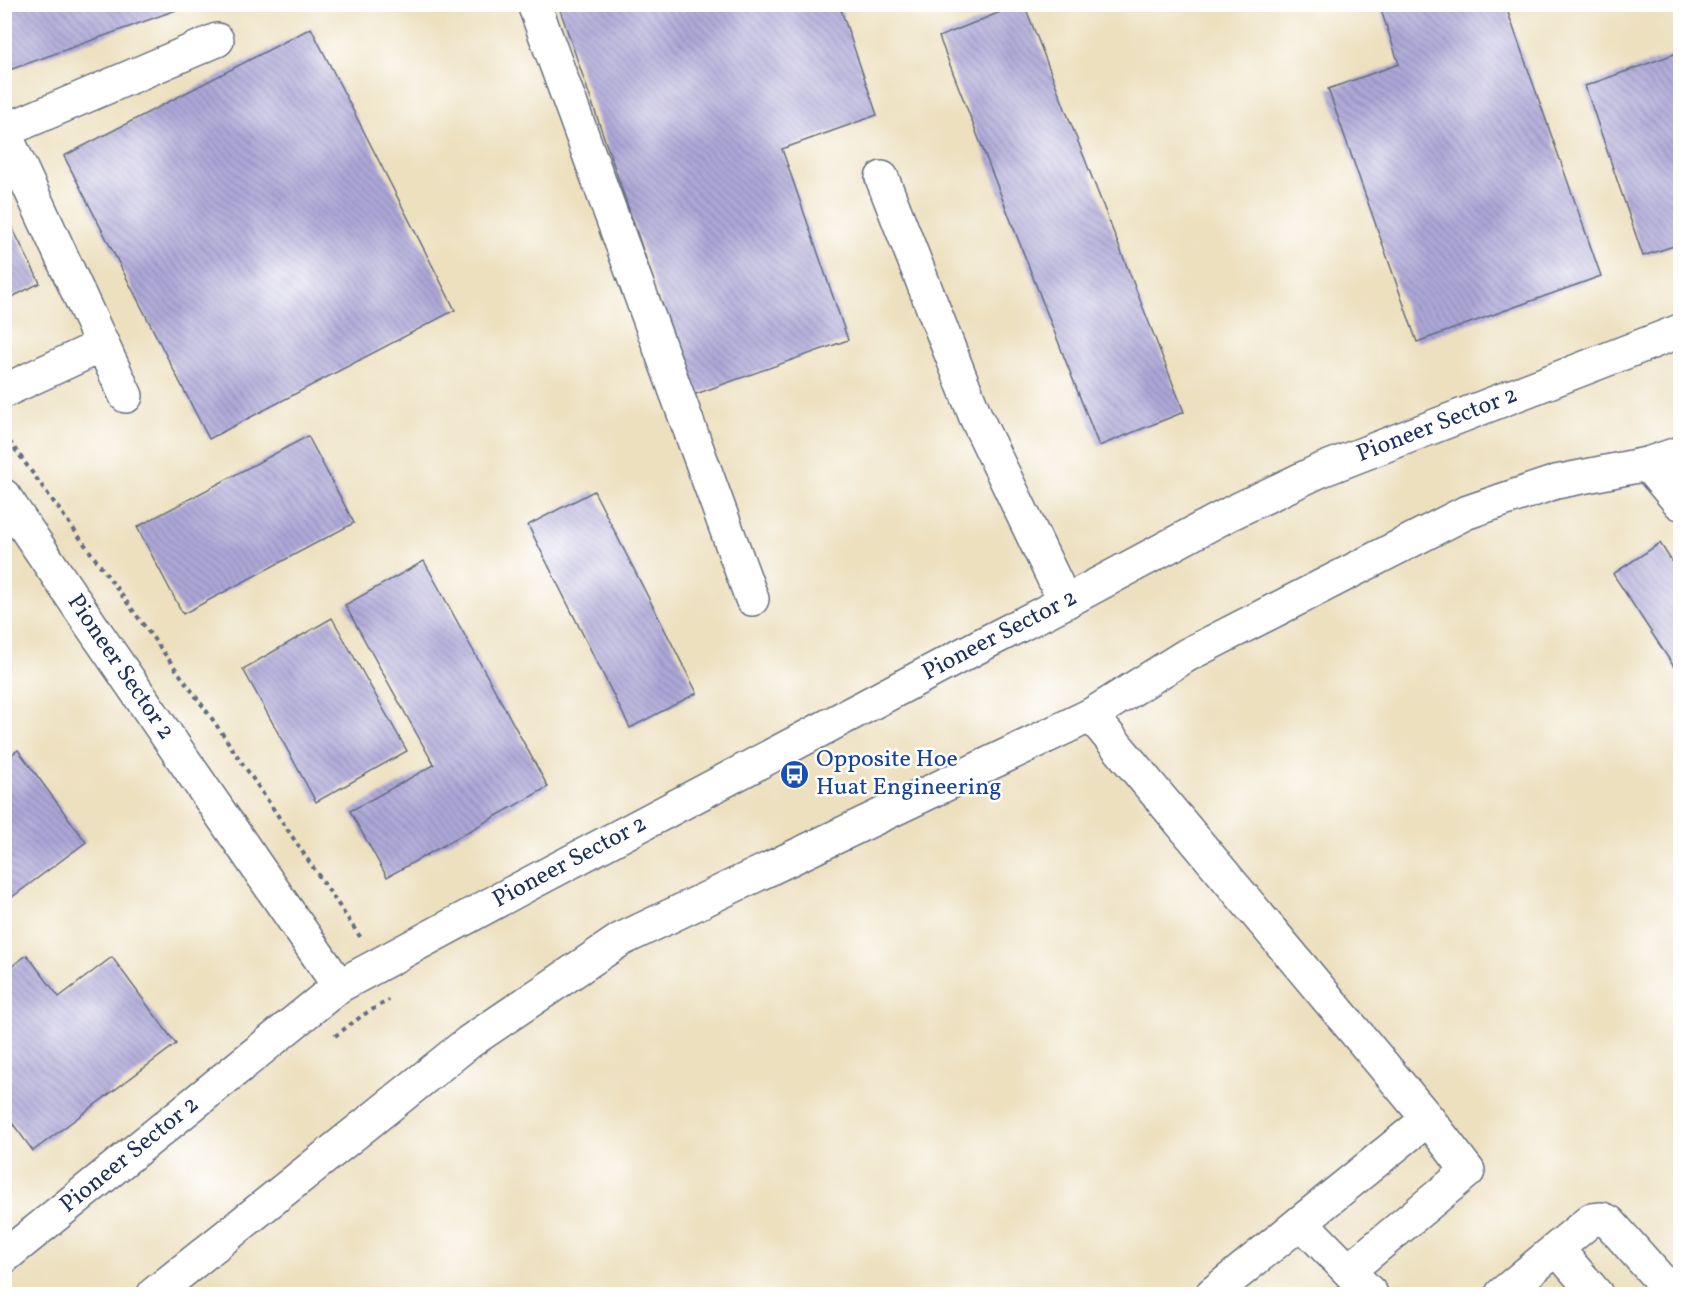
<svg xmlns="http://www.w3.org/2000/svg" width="1685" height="1299" font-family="Vollkorn,serif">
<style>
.building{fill:url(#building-back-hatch)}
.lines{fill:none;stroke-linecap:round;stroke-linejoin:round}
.minor-casing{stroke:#646d80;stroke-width:36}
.path{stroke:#646d80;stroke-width:4;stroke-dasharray:4.5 4.5;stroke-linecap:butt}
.minor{stroke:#fff;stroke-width:33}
.labels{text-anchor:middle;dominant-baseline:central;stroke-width:5;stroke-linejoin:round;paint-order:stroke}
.street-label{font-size:24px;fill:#1b2f5e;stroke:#fff}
.transit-label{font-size:24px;fill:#164399;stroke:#fff;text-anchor:start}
</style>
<defs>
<pattern id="building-back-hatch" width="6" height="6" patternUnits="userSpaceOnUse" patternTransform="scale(1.5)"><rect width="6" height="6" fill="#ada7d7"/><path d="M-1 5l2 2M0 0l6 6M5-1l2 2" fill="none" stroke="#8c88b2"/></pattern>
</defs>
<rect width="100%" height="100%" fill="#fff"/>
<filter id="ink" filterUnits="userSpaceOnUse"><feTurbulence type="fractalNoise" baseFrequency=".0167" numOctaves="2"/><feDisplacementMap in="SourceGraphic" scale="12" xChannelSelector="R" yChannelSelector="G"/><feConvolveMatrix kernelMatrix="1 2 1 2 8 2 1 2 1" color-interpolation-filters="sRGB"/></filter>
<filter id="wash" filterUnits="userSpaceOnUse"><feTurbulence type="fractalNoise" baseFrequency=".008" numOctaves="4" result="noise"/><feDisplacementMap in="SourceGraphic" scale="24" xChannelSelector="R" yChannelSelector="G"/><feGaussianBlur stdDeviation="1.35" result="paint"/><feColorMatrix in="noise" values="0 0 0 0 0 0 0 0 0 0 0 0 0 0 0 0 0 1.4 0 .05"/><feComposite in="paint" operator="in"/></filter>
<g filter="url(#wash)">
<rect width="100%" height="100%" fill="#ede0bf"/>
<g id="blocks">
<g class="building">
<path d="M 4,4 L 190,4 L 190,5 L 4,72 Z"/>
<path d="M 558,4 L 839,4 L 877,115 L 782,149 L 848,340 L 693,395 Z"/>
<path d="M 1020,4 L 1024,4 L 1184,412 L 1099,446 L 939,37 Z"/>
<path d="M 1379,4 L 1505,4 L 1601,276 L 1417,342 L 1328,89 L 1399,64 Z"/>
<path d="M 311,28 L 455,310 L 209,439 L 64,156 Z"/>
<path d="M 1680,52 L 1680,244 L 1643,256 L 1585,86 Z"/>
<path d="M 4,211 L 40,283 L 4,301 Z"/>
<path d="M 308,436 L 354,523 L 183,614 L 137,527 Z"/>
<path d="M 594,491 L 697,693 L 630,728 L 528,525 Z"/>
<path d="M 1660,543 L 1680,574 L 1680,676 L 1613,574 Z"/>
<path d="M 424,561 L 548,787 L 387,877 L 350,811 L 434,765 L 345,605 Z"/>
<path d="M 332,618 L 407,751 L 316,802 L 243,669 Z"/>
<path d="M 18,750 L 86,842 L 4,903 L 4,760 Z"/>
<path d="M 27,955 L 59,997 L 112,957 L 176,1044 L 33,1151 L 4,1112 L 4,972 Z"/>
</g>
</g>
</g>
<g filter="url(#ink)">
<use href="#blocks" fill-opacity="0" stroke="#646d80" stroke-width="1.5"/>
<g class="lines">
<defs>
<g id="minor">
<path d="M 534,4 L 752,599"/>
<path d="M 4,131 L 217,40"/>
<path d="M 4,132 L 126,396"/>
<path d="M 882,178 L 975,415 L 1065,602"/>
<path d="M 4,391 L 103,345"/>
<path d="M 1647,464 L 1680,503"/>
<path id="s1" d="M 4,496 L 93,628 L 339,986"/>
<path d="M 1091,715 L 1428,1119 L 1468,1171 L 1349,1270"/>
<path d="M 1301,1222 L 1371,1294"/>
<path d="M 1557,1249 L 1596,1294"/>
<path id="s2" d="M 4,1257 L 339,986 L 525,886 L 983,644 L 1065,602 L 1231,513 L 1319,471 L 1680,331"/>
<path d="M 154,1294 L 469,1042 L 620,940 L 1091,715 L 1187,655 L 1465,513 L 1556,482 L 1647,464 L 1680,453"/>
<path d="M 1212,1294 L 1428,1119"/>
<path d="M 1502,1294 L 1591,1220 L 1602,1219 L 1609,1222 L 1673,1294"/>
</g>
</defs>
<use href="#minor" class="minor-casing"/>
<g class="path">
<path d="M 4,434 L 213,720 L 361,938"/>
<path d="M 335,1036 L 363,1015 L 389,1000"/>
</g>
<use href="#minor" class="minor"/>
</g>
</g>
<defs>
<symbol id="bus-disc" viewBox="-11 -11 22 22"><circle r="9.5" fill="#1a4fb4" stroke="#fff"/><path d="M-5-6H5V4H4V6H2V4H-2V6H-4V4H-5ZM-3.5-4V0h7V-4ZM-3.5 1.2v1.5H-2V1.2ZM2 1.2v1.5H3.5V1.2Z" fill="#fff"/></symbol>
</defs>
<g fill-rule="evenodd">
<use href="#bus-disc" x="778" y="758" width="33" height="33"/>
</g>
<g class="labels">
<g class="street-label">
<text stroke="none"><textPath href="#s2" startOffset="1665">Pioneer Sector 2</textPath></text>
<text stroke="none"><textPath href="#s2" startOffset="1179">Pioneer Sector 2</textPath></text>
<text stroke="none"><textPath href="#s1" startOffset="207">Pioneer Sector 2</textPath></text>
<text stroke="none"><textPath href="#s2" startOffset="693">Pioneer Sector 2</textPath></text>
<text stroke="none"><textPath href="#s2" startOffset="162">Pioneer Sector 2</textPath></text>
</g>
<g class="transit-label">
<text x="816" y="760">Opposite Hoe<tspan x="816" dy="28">Huat Engineering</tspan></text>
</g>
</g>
<rect width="1685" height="1299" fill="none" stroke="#fff" stroke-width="24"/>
</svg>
